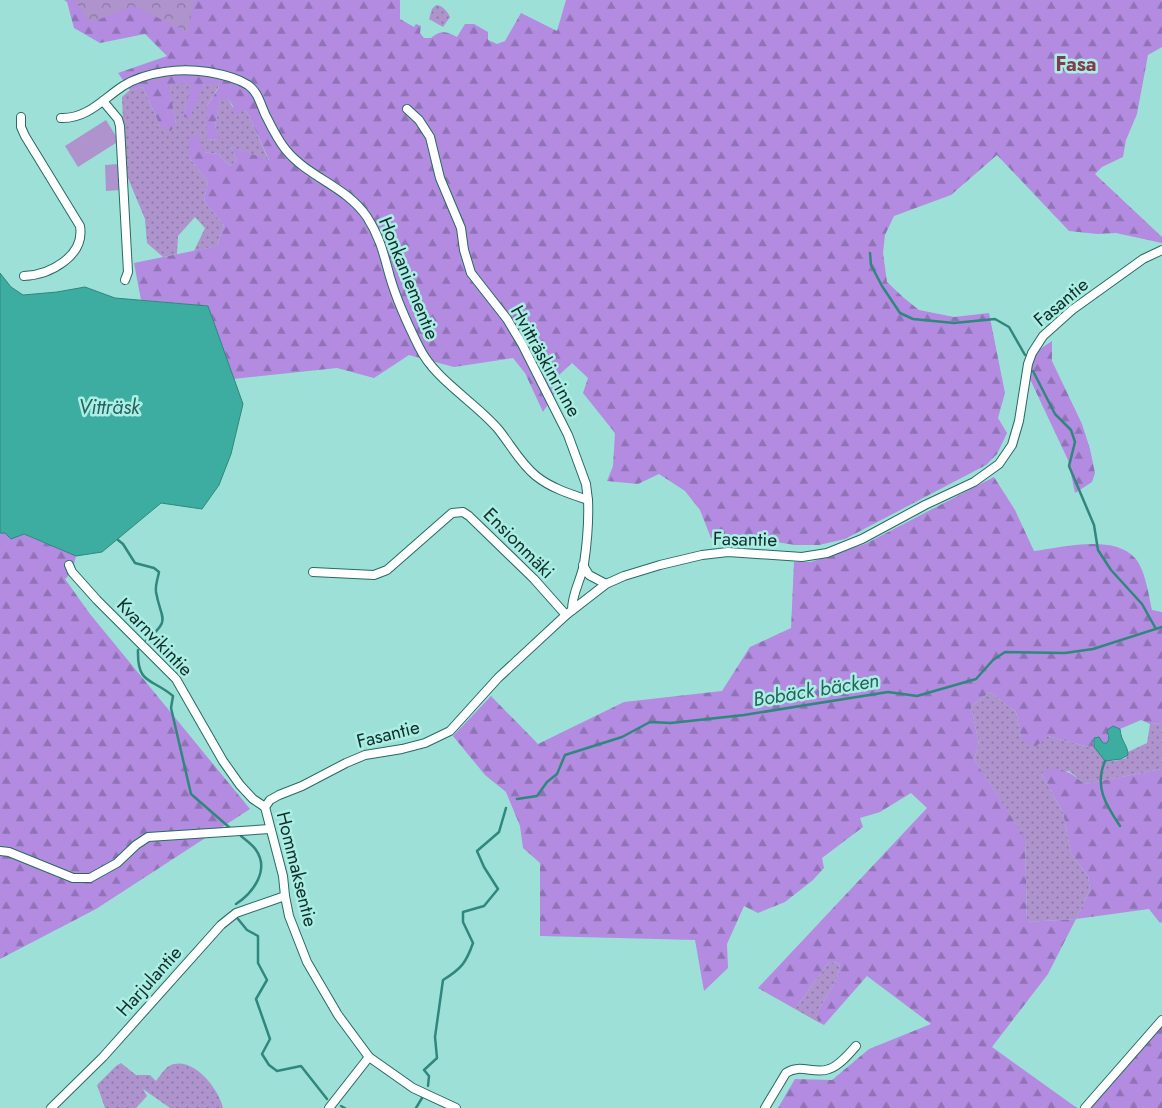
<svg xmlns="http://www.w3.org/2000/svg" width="1162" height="1108" font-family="Jost,sans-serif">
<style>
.grass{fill:url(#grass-dots)}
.forest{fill:url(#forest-firs)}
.park{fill:url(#park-crowns)}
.pitch{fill:#ae93cd}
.water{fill:#3dada1;stroke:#30877d}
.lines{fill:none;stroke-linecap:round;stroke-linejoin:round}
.stream{stroke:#30877d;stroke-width:2.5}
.street-casing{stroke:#266a63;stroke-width:10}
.street{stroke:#fff;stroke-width:8}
.labels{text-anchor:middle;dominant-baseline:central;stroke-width:5;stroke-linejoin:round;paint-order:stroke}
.street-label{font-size:19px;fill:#112d2a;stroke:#aaeee4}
.neighbourhood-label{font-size:20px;font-weight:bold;fill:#833c4f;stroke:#aaeee4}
.water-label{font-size:20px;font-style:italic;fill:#26625b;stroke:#aaeee4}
</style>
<defs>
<pattern id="grass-dots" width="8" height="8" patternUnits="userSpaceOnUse" patternTransform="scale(1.25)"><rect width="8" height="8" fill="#ae93cd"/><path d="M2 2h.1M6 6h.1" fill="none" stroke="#8c78a7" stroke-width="1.8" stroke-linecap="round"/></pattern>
<pattern id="forest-firs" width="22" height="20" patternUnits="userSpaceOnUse" patternTransform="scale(1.25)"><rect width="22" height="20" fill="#b38be0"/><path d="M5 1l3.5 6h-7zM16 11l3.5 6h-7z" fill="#9072b6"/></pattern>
<pattern id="park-crowns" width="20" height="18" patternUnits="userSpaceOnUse" patternTransform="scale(1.25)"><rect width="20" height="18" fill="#ae93cd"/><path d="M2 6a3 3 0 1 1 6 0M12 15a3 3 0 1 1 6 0" fill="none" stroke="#8c78a7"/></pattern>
</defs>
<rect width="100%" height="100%" fill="#9de0d7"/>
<g class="grass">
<path d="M 436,5 C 442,5 447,11 450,17 L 443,27 L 429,19 L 432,9 Z"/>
<path d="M 180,82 L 193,83 L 183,116 L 204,84 L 217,84 L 219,86 L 207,106 L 207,139 L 218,140 L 215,125 L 220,99 L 228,99 L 238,116 L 242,107 L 247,112 L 269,161 L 231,147 L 237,160 L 230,166 L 218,154 L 204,152 L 188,156 L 208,182 L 204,201 L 224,225 L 217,246 L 194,251 L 205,228 L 195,217 L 178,236 L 177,254 L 163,257 L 147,243 L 145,219 L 125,171 L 122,97 L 130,90 L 143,87 L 160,126 L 176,123 L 167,84 Z"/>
<path d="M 990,692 L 1016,712 L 1021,738 L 1048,736 L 1089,747 L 1094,747 C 1105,761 1107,764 1126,758 L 1128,752 L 1147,743 L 1150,724 L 1162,723 L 1162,769 L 1085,784 L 1069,771 L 1042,774 L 1063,813 L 1071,853 L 1088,876 L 1090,890 L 1076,919 L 1027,922 L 1025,839 L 974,759 L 979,744 L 971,706 Z"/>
<path d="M 829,962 L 840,963 L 837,979 L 818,1011 L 818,1022 L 795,1009 Z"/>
<path d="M 121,1063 L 136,1075 L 150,1075 L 156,1081 C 160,1076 164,1069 169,1066 C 192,1054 219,1089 223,1108 L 170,1108 L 143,1089 L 147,1096 L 136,1108 L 105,1108 L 97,1085 L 116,1066 Z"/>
</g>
<g class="forest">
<path d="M 64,0 L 400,0 L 400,19 L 414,27 L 416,24 L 421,26 L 420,33 L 424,38 L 431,38 C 440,30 446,31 457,37 L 465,24 L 474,24 L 488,32 L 488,40 L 497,44 L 505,41 L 521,13 L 557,31 L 566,0 L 1162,0 L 1162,47 L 1148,55 L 1137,114 L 1126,140 L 1123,157 L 1102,167 L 1095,174 L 1162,237 L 1162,243 L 1116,233 L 1097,234 L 1069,231 L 997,155 L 951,195 L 894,216 L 885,235 L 883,253 L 887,282 L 904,298 L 919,310 L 954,317 L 989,313 L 1005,393 L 998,418 L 1007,433 L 997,454 L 986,465 L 845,539 L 819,545 L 795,545 L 752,538 L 711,538 L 700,510 L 685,491 L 659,474 L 638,484 L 607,481 L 613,466 L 615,433 L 583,393 L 588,378 L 572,363 L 559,375 L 559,387 L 543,412 L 525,373 L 513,358 L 454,367 L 409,355 L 374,378 L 337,368 L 233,379 L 208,306 L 141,300 L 134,263 L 217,246 L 224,225 L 204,201 L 208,182 L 188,156 L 190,136 L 198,136 L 204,152 L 218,154 L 230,166 L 237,160 L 231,147 L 269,160 L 247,112 L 242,108 L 238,117 L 233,112 L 233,106 L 228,99 L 220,100 L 215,125 L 219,140 L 207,139 L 207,106 L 219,87 L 217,84 L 204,84 L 189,119 L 183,116 L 192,83 L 168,84 L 176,123 L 171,131 L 160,126 L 143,87 L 130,90 L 118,73 L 167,56 L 145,34 L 100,43 L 74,28 L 67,2 Z"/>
<path d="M 1052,341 L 1052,361 L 1082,424 L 1090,449 L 1095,473 L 1092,482 L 1075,493 L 1068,460 L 1029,377 L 1037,351 Z"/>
<path d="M 994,477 L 1015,510 L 1034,551 C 1063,547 1114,534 1135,558 C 1145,569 1149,596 1152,610 L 1162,612 L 1162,723 L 1150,724 L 1141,720 L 1120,729 L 1119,728 L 1107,735 L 1109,739 L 1107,743 L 1093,742 L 1094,747 L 1089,747 L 1048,736 L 1035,747 L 1021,738 L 1016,712 L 990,692 L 971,706 L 979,744 L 974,759 L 1025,838 L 1027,922 L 1076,919 L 1090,890 L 1088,876 L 1071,853 L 1063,813 L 1042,774 L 1044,770 C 1064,767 1070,772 1085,784 L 1162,769 L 1162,922 L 1160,923 L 1149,909 L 1076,919 L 1048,974 L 992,1047 L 1077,1108 L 778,1108 L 795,1079 L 832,1080 L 869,1049 L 931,1024 L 867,976 L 824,1025 L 818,1022 L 818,1011 L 837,979 L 840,963 L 829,962 L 795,1009 L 758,988 L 927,808 L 911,793 L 880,812 L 860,818 L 863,827 L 822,858 L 824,868 L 813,880 L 785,902 L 758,913 L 744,906 L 727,944 L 728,968 L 704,991 L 695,940 L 540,936 L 540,863 L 523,848 L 520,826 L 506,792 L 485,775 L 453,736 L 491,696 L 538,744 L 624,702 L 722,691 L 750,647 L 791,628 L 794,562 L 811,562 L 865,544 Z"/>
<path d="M 0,533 L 23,534 L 76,556 L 72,572 L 65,579 L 90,614 L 250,809 L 96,909 L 0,959 Z"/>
<path d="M 1162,1020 L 1162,1108 L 1085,1108 Z"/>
</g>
<path class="park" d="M 74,0 L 194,0 L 188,32 L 133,6 L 90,23 Z"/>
<g class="pitch">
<path d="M 106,120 L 119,141 L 78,167 L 65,146 Z"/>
<path d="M 118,164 L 120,190 L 106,191 L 105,165 Z"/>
</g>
<g class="water">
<path d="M 0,273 L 11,287 L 23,295 L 57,292 L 85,287 L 115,298 L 208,306 L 243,404 L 231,454 L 219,485 L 202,509 L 161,503 L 102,552 L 76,556 L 24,534 L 11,539 L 5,533 L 0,533 Z"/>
<path d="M 1113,726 L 1120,729 C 1121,742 1128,745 1128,755 L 1121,759 L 1105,761 L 1094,747 L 1094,738 L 1099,737 L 1103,743 L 1107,743 L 1109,739 L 1107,730 Z"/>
</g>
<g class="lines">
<g class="stream">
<path d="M 870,253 L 871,265 L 882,286 L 900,313 L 913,319 L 954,323 L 995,319 L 1009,327 L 1025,355"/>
<path d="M 1033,371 L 1055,414 L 1071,430 L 1075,442 L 1069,466 L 1094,525 L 1098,550 L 1111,570 L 1142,604 L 1156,629"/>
<path d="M 118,540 L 123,544 L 135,563 L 154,568 L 159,572 C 158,578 155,585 156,592 C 161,621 172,618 146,641"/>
<path d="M 138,650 C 137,685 152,678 173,696 L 171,708 L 191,794 L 230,828"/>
<path d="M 1105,761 C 1094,787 1106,805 1120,826"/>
<path d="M 517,799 L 537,796 L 547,782 L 557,774 L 565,755 L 622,737 L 650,722 L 671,723 L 744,715 L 888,692 L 917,696 L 976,679 L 993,660 L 1005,652 L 1065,653 L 1093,649 L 1162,627"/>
<path d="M 236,904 C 253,893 270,870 256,850 C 253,845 246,840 241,836"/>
<path d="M 238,919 L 247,930 L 258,936 L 258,963 L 267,980 L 256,999 L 270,1039 L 262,1054 L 269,1065 L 277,1071 L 301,1066 L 327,1099"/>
<path d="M 428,1086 L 429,1076 L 424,1070 L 437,1058 L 435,1037 L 443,980 C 461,969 466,963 473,943 L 463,922 L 463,912 L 484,906 L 498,889 L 484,867 L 477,851 L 499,832 L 506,808"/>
<path d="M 341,1106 L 345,1108"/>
<path d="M 416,1108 L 422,1098"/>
</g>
<defs>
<g id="street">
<path d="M 103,101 L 118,119 L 120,126 L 128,272 L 125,280"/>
<path d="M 407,109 L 419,120 L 430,137 L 440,178 L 461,228 L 464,250 L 471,273 L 507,319 L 522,344 L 568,435 L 586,484 L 588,500"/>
<path d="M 21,117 L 21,127 L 25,136 L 80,226 C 85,256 50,275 24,276"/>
<path d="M 61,118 C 87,119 103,99 123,86 C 147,71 181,68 208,72 C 220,74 237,78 248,85 C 258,92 260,103 265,114 C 271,126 277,139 286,150 C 309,178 346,186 367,217 C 380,237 384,255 390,277 C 397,301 408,325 419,347 C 435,380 474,401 498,429 C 511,445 520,463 536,476 C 551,488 570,494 588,500 C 589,521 587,543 584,564 C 581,580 572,593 572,610"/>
<path d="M 69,565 L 72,572 L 97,600 L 176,679 L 223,761 L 240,785 L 253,799 L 265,807"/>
<path d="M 583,565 L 589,575 L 606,584"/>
<path d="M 313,572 L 374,575 L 387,570 L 452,513 L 463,512 L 469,516 L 534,579 L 566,615"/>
<path d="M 265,807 L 270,800 L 279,795 L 302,786 L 346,763 L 365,755 L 402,749 L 425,743 L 450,731 L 498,678 L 566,615 L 606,584 L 624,576 L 660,565 L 702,555 L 728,552 L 802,557 L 827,553 L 862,539 L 925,505 L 974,482 L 999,464 L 1012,445 L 1019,421 L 1028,364 L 1032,353 L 1043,336 L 1072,310 L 1143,259 L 1162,250"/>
<path d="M 265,807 L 283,876 L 285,896 L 289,916 L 307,962 L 338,1015 L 369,1057 L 413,1088 L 456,1108"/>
<path d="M 0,851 L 9,852 L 73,878 L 90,878 L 117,863 L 136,845 L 148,837 L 270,829"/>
<path d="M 51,1108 L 103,1057 L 221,925 L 236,913 L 285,896"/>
<path d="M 329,1108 L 369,1057"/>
<path d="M 765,1108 L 786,1073 C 800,1063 815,1075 829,1069 C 839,1066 849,1054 856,1046"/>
<path d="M 1085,1108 L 1162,1020"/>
</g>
</defs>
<use href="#street" class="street-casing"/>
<use href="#street" class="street"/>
</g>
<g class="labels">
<g class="street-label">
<text transform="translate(409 278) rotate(68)">Honkaniementie</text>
<text transform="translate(1061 302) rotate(-40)">Fasantie</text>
<text transform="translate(546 361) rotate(61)">Hvitträskinrinne</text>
<text transform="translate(745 539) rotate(1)">Fasantie</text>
<text transform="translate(519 543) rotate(45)">Ensionmäki</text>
<text transform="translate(155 637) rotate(46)">Kvarnvikintie</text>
<text transform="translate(388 734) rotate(-14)">Fasantie</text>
<text transform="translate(297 869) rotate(76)">Hommaksentie</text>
<text transform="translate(149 981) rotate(-48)">Harjulantie</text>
</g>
<g class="neighbourhood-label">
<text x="1076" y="64">Fasa</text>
</g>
<g class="water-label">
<text x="109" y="407">Vitträsk</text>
<text transform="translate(816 690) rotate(-9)">Bobäck bäcken</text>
</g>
</g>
</svg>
